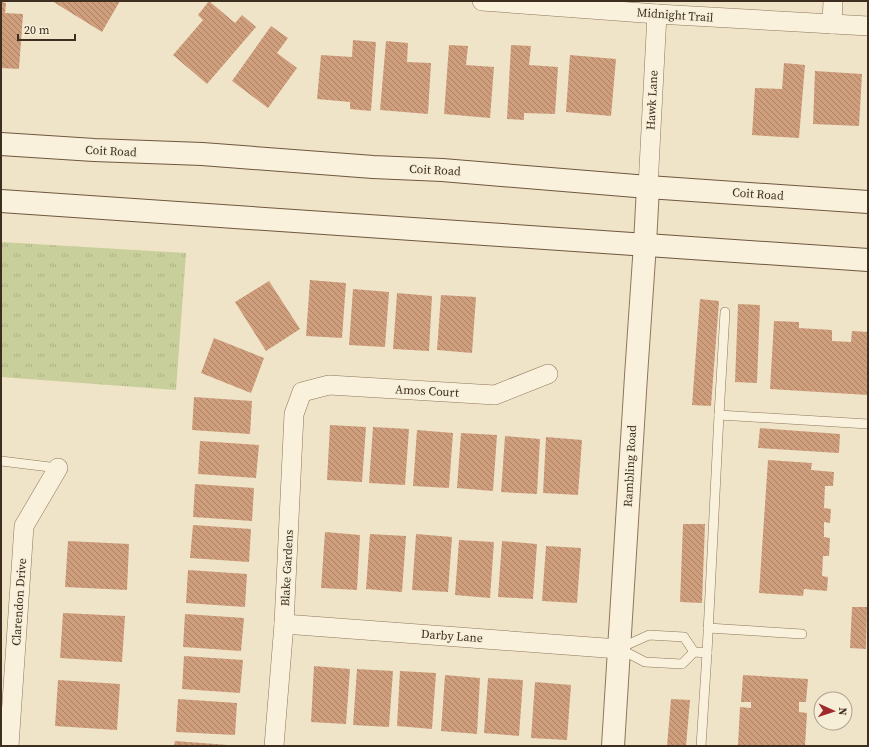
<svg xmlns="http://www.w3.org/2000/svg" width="869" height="747" font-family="'Source Serif 4',serif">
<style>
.grass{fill:url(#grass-tufts)}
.building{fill:url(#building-back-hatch)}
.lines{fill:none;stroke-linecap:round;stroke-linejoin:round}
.service-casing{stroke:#8d765c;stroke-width:10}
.minor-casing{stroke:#8d765c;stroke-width:20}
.tertiary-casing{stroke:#8d765c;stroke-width:24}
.secondary-casing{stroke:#6f573f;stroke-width:24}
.service{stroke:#faf1dc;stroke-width:9}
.minor{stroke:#faf1dc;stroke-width:19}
.tertiary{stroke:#faf1dc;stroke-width:22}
.secondary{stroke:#faf1dc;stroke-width:22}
.labels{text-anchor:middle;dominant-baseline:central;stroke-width:3;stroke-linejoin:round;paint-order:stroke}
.street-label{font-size:12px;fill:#3d2e20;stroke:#f7eed8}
</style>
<defs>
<pattern id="grass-tufts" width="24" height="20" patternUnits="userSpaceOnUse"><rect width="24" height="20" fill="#c9cf9b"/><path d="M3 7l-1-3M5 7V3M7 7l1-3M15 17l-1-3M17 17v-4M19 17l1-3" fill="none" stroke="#aeb285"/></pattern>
<pattern id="building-back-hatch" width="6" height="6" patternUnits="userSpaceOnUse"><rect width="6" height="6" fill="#cf9f7d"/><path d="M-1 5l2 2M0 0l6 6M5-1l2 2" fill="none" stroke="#a98266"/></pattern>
</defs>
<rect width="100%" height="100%" fill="#f0e4c8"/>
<path class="grass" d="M 1,242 L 186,253 L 176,390 L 1,377 Z"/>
<g class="building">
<path d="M 52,1 L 120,1 L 102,32 Z"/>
<path d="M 209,1 L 235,23 L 242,15 L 256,27 L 207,84 L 173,55 L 203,20 L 198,15 Z"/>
<path d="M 1,2 L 6,3 L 5,13 L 23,14 L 19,69 L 1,68 Z"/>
<path d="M 271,26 L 288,38 L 277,53 L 297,68 L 268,108 L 232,81 Z"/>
<path d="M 353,40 L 376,42 L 371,111 L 350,109 L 350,102 L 317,99 L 321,55 L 352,57 Z"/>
<path d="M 386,41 L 408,43 L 407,62 L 431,63 L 428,114 L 380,110 Z"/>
<path d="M 449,45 L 468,46 L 466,65 L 494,67 L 490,118 L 444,114 Z"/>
<path d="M 511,45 L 531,46 L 529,65 L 558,67 L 555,114 L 524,113 L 524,120 L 507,119 Z"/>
<path d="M 570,55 L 616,59 L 611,116 L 566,112 Z"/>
<path d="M 784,63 L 805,65 L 799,138 L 752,135 L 755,88 L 782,89 Z"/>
<path d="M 815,71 L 862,74 L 859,126 L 813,124 Z"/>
<path d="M 310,280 L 346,283 L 342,338 L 306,336 Z"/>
<path d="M 269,281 L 300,329 L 266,351 L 235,302 Z"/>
<path d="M 353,289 L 389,292 L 385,347 L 349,345 Z"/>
<path d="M 397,293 L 432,296 L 429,351 L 393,349 Z"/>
<path d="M 441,295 L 476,297 L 472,353 L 437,350 Z"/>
<path d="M 700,299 L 719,301 L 711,406 L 692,405 Z"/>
<path d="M 738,304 L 760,305 L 757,383 L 735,382 Z"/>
<path d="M 774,321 L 799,322 L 799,328 L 832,330 L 832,341 L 851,342 L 852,331 L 868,332 L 868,395 L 770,389 Z"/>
<path d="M 214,338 L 264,358 L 251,393 L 201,373 Z"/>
<path d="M 194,397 L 252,401 L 250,434 L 192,430 Z"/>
<path d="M 330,425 L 366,427 L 362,482 L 327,480 Z"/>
<path d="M 373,427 L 409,429 L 405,485 L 369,483 Z"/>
<path d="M 760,428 L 840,434 L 839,453 L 758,448 Z"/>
<path d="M 417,430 L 453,433 L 449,488 L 413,486 Z"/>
<path d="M 461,433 L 497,435 L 493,491 L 457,488 Z"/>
<path d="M 505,436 L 540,439 L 537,494 L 501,492 Z"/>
<path d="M 546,437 L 582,440 L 578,495 L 543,493 Z"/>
<path d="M 200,441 L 259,445 L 256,478 L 198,474 Z"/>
<path d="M 768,460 L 812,463 L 811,470 L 834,472 L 833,486 L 825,486 L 824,508 L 831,509 L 830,523 L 824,522 L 824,537 L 830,538 L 829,556 L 823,556 L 822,576 L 828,577 L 827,591 L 804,589 L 803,596 L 759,593 Z"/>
<path d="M 195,484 L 254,488 L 252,521 L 193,517 Z"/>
<path d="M 683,524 L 705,524 L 702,603 L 680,602 Z"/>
<path d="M 193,525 L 251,529 L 249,562 L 190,558 Z"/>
<path d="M 325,532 L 360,535 L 357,590 L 321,588 Z"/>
<path d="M 370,534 L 406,536 L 402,592 L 366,589 Z"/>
<path d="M 416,534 L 452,537 L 448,592 L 412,590 Z"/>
<path d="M 459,540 L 494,542 L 490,598 L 455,595 Z"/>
<path d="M 68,541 L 129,544 L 127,590 L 65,587 Z"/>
<path d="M 502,541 L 537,544 L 533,599 L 498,597 Z"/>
<path d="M 546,546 L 581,548 L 577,603 L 542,601 Z"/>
<path d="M 188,570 L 247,574 L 245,607 L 186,603 Z"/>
<path d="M 852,607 L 867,607 L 866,649 L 850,648 Z"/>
<path d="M 63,613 L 125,616 L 122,662 L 60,658 Z"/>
<path d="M 185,614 L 244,618 L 241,651 L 183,647 Z"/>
<path d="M 184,656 L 243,660 L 240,693 L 182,689 Z"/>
<path d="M 314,666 L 350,669 L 346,724 L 311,722 Z"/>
<path d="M 357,669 L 393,671 L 389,727 L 353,725 Z"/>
<path d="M 400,671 L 436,673 L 432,729 L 397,726 Z"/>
<path d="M 445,675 L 480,678 L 477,734 L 441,731 Z"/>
<path d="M 743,675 L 808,679 L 806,702 L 799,702 L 799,712 L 807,713 L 805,746 L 747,746 L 738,745 L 740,707 L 751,708 L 751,702 L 741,702 Z"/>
<path d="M 488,678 L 523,680 L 519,736 L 484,733 Z"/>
<path d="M 58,680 L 120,684 L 117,730 L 55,726 Z"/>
<path d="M 535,682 L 571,685 L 567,740 L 531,738 Z"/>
<path d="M 178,699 L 237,703 L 235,735 L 176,732 Z"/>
<path d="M 671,699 L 690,700 L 686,746 L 667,746 Z"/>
<path d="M 175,741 L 228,745 L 228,746 L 174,746 Z"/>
</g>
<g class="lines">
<defs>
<g id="service">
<path d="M 725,312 L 719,415 L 868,424"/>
<path d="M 1,461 L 58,468"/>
<path d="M 708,628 L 802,634"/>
<path d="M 620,648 L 649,635 L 684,637 L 694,652"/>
<path d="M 620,649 L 645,662 L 682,664 L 694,652 L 707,653 L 701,746"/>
<path d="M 707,653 L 719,415"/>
</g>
<g id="minor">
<path d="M 482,1 L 657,14 L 868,26"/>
<path d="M 832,24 L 833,1"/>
<path d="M 648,187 L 657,14"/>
<path d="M 284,624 L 619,649"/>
<path d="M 9,746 L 24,526 L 58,468"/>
<path d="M 274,746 L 284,624 L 294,414 L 302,392 L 329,385 L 495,395 L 548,374"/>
</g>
<path id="tertiary" d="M 613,746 L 636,376 L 645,244 L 648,187"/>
<g id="secondary">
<path d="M 1,144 L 94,150 L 202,154 L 373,167 L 442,170 L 648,187 L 868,202"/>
<path d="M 1,201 L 868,260"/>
</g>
</defs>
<use href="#service" class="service-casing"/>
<use href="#minor" class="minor-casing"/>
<use href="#tertiary" class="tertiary-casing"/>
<use href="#secondary" class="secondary-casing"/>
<use href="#service" class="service"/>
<use href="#minor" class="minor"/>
<use href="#tertiary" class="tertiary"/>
<use href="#secondary" class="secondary"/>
</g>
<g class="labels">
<g class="street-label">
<text transform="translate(675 15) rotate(4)">Midnight Trail</text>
<text transform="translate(652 100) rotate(-87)">Hawk Lane</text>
<text transform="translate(111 151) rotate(3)">Coit Road</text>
<text transform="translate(435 170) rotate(3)">Coit Road</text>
<text transform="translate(758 194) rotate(4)">Coit Road</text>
<text transform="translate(427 391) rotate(3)">Amos Court</text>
<text transform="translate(630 466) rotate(-87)">Rambling Road</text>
<text transform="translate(287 568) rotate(-87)">Blake Gardens</text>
<text transform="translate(19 602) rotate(-86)">Clarendon Drive</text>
<text transform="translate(452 636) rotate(4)">Darby Lane</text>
</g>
</g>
<rect width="869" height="747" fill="none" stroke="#3d2e20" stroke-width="4"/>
<g transform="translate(833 711) rotate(93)"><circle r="19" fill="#f7eed8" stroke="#ada18e"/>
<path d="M0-3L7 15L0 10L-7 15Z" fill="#9e2a2b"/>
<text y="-6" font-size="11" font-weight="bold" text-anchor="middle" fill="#3d2e20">N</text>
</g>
<path d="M18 34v6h57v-6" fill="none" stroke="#3d2e20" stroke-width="2"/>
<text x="24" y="34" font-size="12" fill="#3d2e20" stroke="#f7eed8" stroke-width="3" paint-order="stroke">20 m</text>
</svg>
